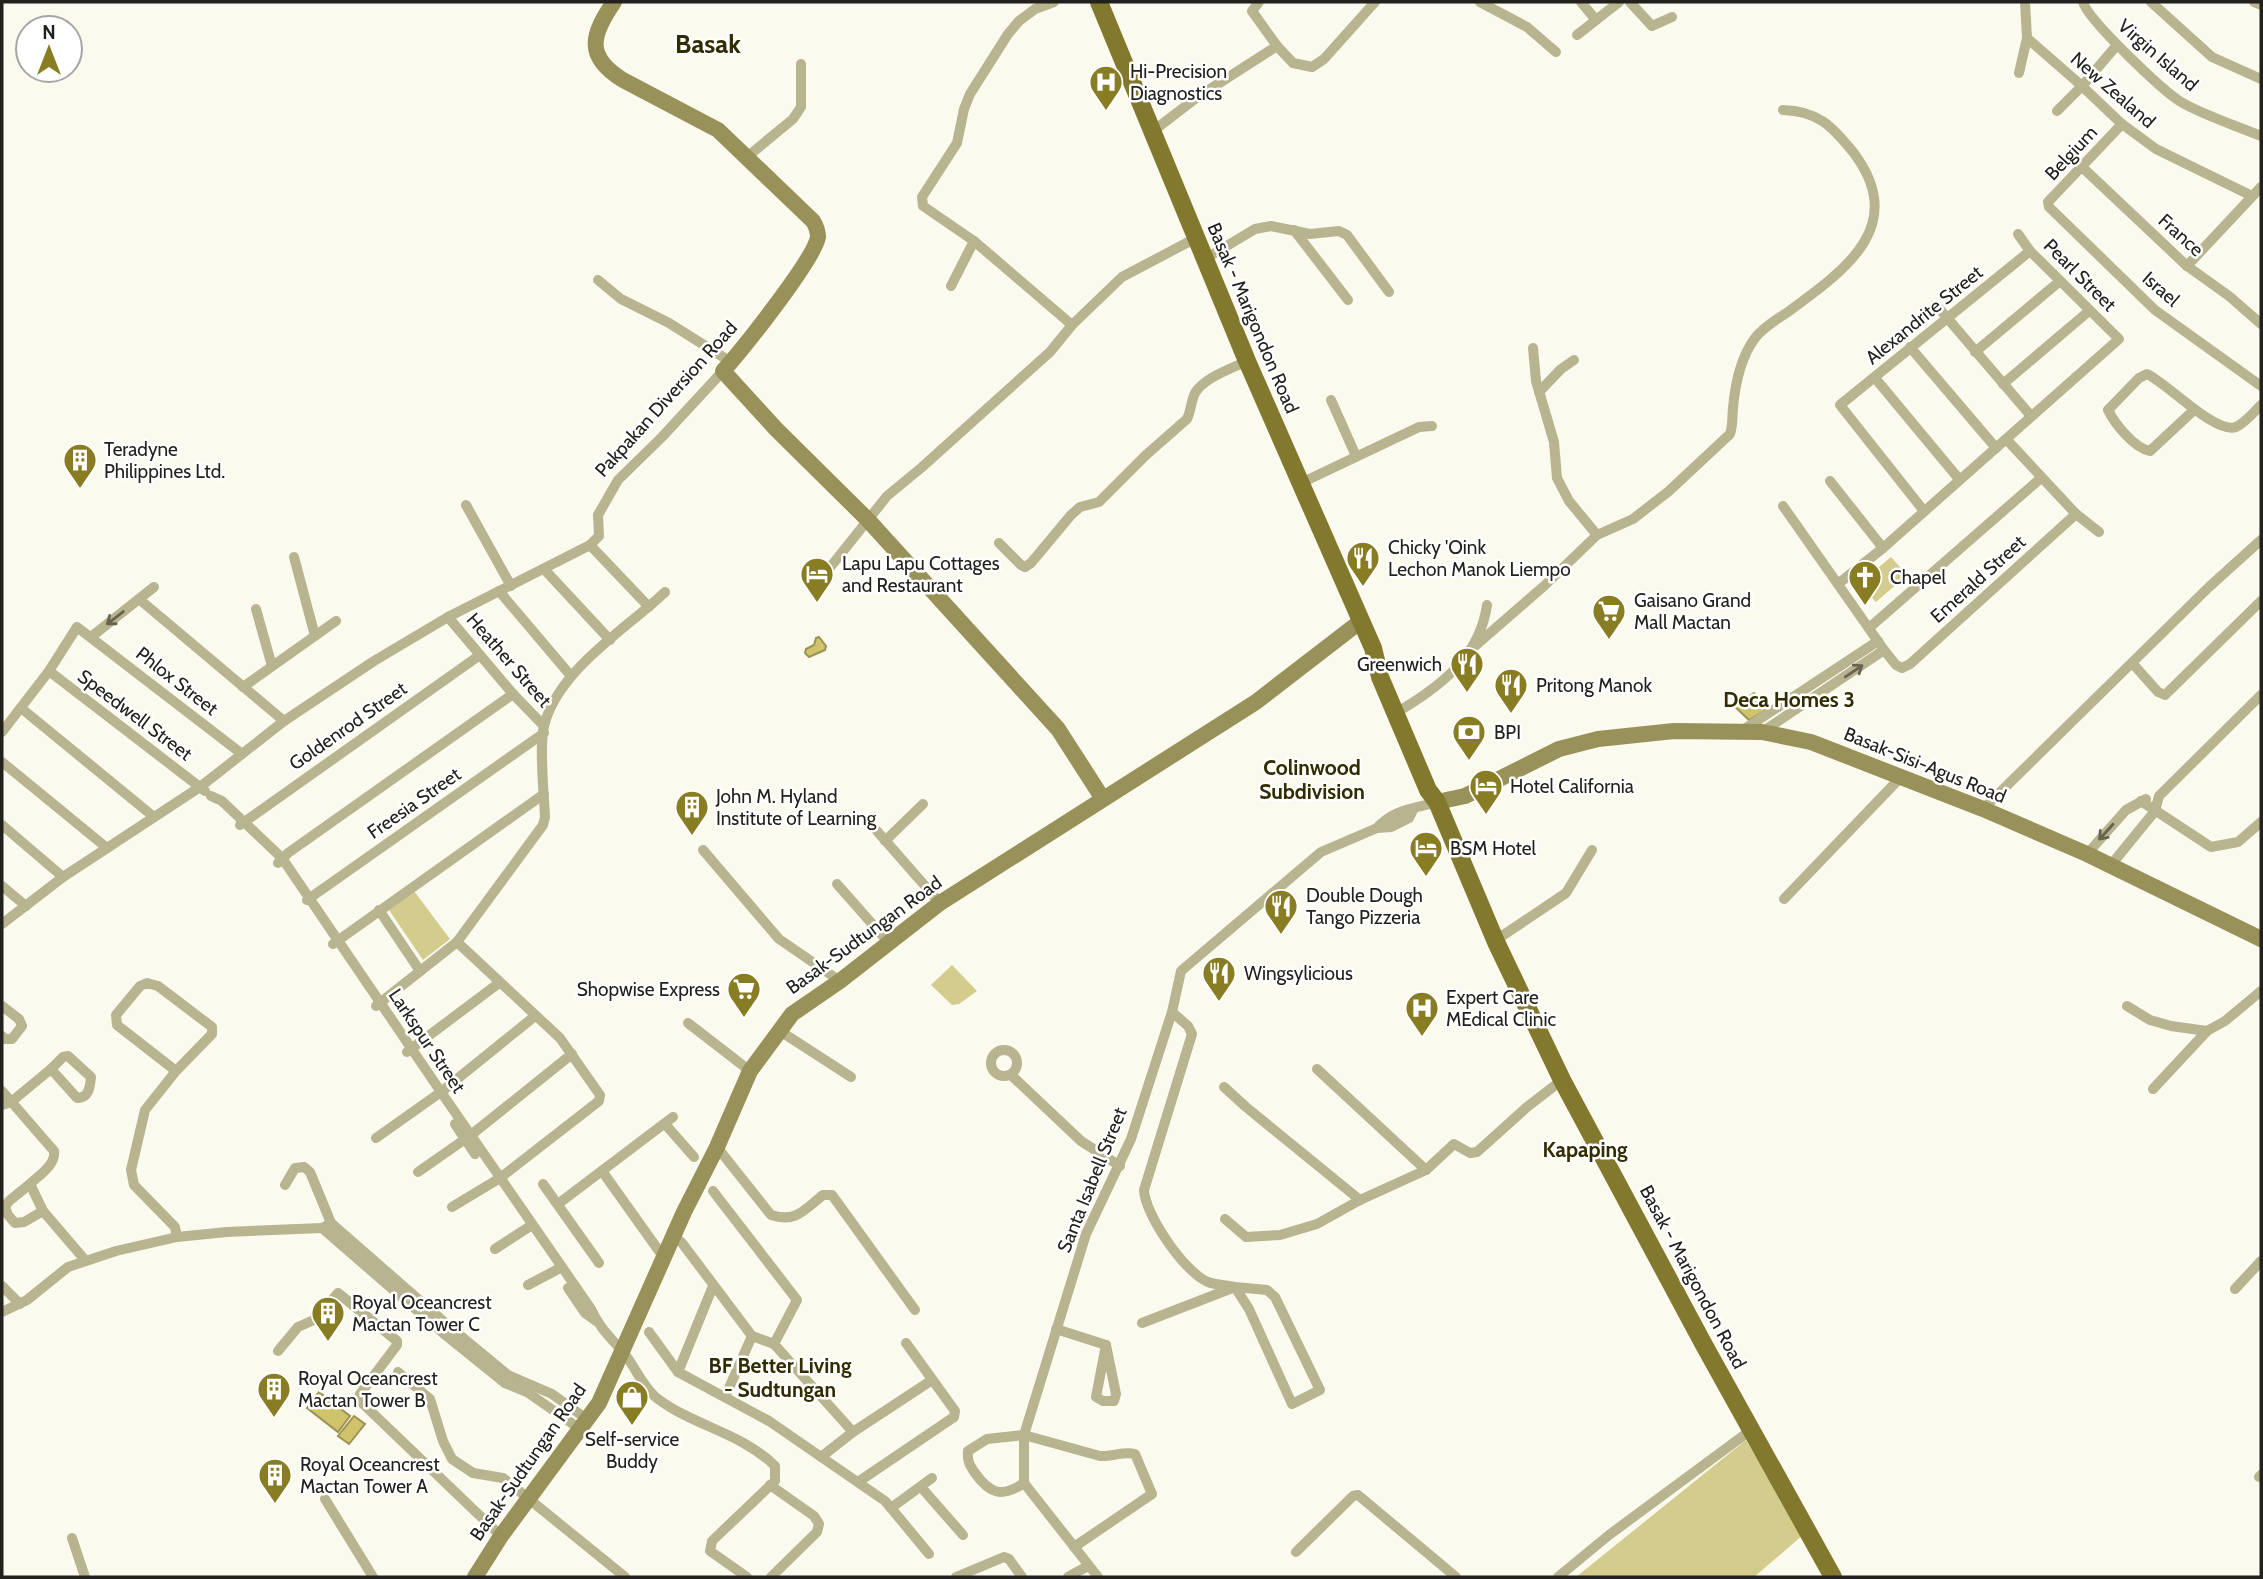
<svg xmlns="http://www.w3.org/2000/svg" width="2263" height="1579" font-family="Cabin,sans-serif">
<style>
.green{fill:#d4cc8c}
.water{fill:#cfc36b;stroke:#9b9254;stroke-width:2}
.lines{fill:none;stroke-linecap:round;stroke-linejoin:round}
.street{stroke:#b8b48f;stroke-width:10}
.secondary{stroke:#98915a;stroke-width:16}
.primary{stroke:#82792f;stroke-width:18}
.oneway{stroke:#666350}
.labels{text-anchor:middle;dominant-baseline:central;stroke-width:5;stroke-linejoin:round;paint-order:stroke}
.street-label{font-size:19px;fill:#22211d;stroke:#fff}
.poi-label{font-size:19px;fill:#22211d;stroke:#fff;text-anchor:start}
.neighbourhood-label{font-size:21px;font-weight:bold;fill:#322c01;stroke:#fff}
.district-label{font-size:26px;font-weight:bold;fill:#322c01;stroke:#fff}
</style>
<rect width="100%" height="100%" fill="#fbfaee"/>
<g class="green">
<path d="M 1891,557 L 1907,575 L 1876,602 L 1859,584 Z"/>
<path d="M 414,891 L 450,939 L 423,960 L 389,910 Z"/>
<path d="M 952,965 L 977,991 L 959,1004 L 952,1005 L 931,985 Z"/>
<path d="M 1746,1440 L 1803,1535 L 1754,1577 L 1576,1577 Z"/>
</g>
<g class="water">
<path d="M 819,637 L 826,646 L 825,650 L 809,657 L 805,653 L 806,649 L 814,645 L 816,638 Z"/>
<path d="M 1754,693 L 1766,710 L 1749,720 L 1734,706 Z"/>
<path d="M 319,1392 L 350,1416 L 338,1432 L 307,1408 Z"/>
<path d="M 354,1416 L 365,1424 L 349,1444 L 338,1436 Z"/>
</g>
<g class="lines">
<g class="street">
<path d="M 1054,2 L 1035,9 L 1019,21 L 1008,34 L 970,94 L 964,109 L 957,143 L 922,197 L 923,206 L 974,241 L 1072,325"/>
<path d="M 1259,2 L 1252,11 L 1277,46 L 1293,63 L 1312,67 L 1324,59 L 1375,2"/>
<path d="M 1480,2 L 1527,27 L 1556,52"/>
<path d="M 1581,2 L 1596,20"/>
<path d="M 1630,2 L 1652,26 L 1672,17"/>
<path d="M 2083,2 C 2088,20 2163,91 2181,102 C 2203,115 2237,126 2261,136"/>
<path d="M 2151,2 L 2212,57 L 2261,79"/>
<path d="M 2254,2 L 2261,5"/>
<path d="M 1577,35 L 1619,2"/>
<path d="M 2027,38 L 2082,86 L 2122,124 L 2156,149 L 2252,196"/>
<path d="M 2019,73 L 2027,38 L 2025,2"/>
<path d="M 2057,111 L 2082,86 L 2117,45"/>
<path d="M 2122,124 L 2048,202 L 2049,207 L 2155,310 L 2261,386"/>
<path d="M 1152,132 L 1196,98 L 1277,46"/>
<path d="M 747,157 L 793,119 L 801,107 L 801,64"/>
<path d="M 2082,167 L 2187,266 L 2229,296 L 2261,324"/>
<path d="M 1294,230 L 1348,300"/>
<path d="M 1205,259 L 1255,229 L 1271,226 L 1310,234 L 1339,231 L 1347,235 L 1389,292"/>
<path d="M 2187,266 L 2261,187"/>
<path d="M 598,280 L 621,299 L 669,323 L 731,362"/>
<path d="M 951,286 L 974,241"/>
<path d="M 1937,306 L 2031,416"/>
<path d="M 1910,347 L 1996,448"/>
<path d="M 1533,348 L 1536,381 L 1554,442 L 1557,478 L 1569,501 L 1597,535"/>
<path d="M 1975,352 L 2060,281"/>
<path d="M 1875,378 L 1959,479"/>
<path d="M 2003,384 L 2089,311"/>
<path d="M 1539,392 L 1561,369 L 1574,360"/>
<path d="M 1331,400 L 1356,456"/>
<path d="M 2194,410 L 2150,451 C 2134,448 2115,424 2108,410 L 2139,378 L 2147,374 C 2167,383 2216,435 2236,427 C 2245,423 2254,412 2261,405"/>
<path d="M 2007,440 L 2076,514 L 2099,532"/>
<path d="M 1830,481 L 1883,548"/>
<path d="M 1301,483 L 1419,427 L 1432,426"/>
<path d="M 466,505 L 511,586"/>
<path d="M 1783,506 L 1884,650 L 1896,665 L 1902,668 L 1910,664 L 2076,514"/>
<path d="M 1924,511 L 1840,405 L 2030,251"/>
<path d="M 999,543 L 1021,565 L 1025,567 L 1031,563 L 1071,515 L 1080,507 L 1099,502 L 1146,455 L 1187,419 C 1191,411 1191,401 1195,393 C 1205,377 1231,369 1247,361"/>
<path d="M 590,545 L 649,607"/>
<path d="M 294,557 L 315,636"/>
<path d="M 544,569 L 610,640"/>
<path d="M 820,580 L 887,496 L 921,468 L 1050,352 L 1072,325 L 1122,277 L 1196,238"/>
<path d="M 1838,584 L 1883,548 L 2119,339 L 2030,251 L 2018,234"/>
<path d="M 499,591 L 571,676"/>
<path d="M 139,599 L 284,721"/>
<path d="M 256,609 L 272,666"/>
<path d="M 448,617 L 513,694 L 544,726"/>
<path d="M 1869,628 L 2041,478"/>
<path d="M 91,637 L 154,587"/>
<path d="M 1475,646 L 1544,586 L 1597,535 L 1633,519 L 1669,491 L 1730,434 C 1733,425 1732,418 1733,408 C 1735,385 1741,357 1755,338 C 1765,325 1780,318 1792,309 C 1848,268 1908,224 1853,152 C 1832,126 1818,111 1783,110"/>
<path d="M 2133,664 L 2158,692 L 2165,695 L 2261,601"/>
<path d="M 49,671 L 205,791"/>
<path d="M 243,687 L 336,621"/>
<path d="M 21,708 L 154,817"/>
<path d="M 1404,708 C 1445,683 1480,654 1487,605"/>
<path d="M 1743,730 L 1878,641"/>
<path d="M 2,732 L 49,671 L 77,627 L 242,754"/>
<path d="M 1762,732 L 1884,650"/>
<path d="M 2,762 L 107,848"/>
<path d="M 211,796 L 222,801 L 282,858 L 441,1092 L 591,1309 C 599,1327 610,1337 623,1352 C 635,1366 643,1388 658,1399 C 694,1426 742,1433 775,1466 L 775,1481 L 712,1541 L 710,1551 L 747,1577"/>
<path d="M 2141,801 L 2211,847 L 2238,842 L 2261,822"/>
<path d="M 1983,809 L 2209,587 L 2261,540"/>
<path d="M 2,825 L 63,877"/>
<path d="M 240,825 L 480,655"/>
<path d="M 1377,828 C 1394,809 1414,809 1437,802"/>
<path d="M 877,831 L 940,903"/>
<path d="M 885,841 L 923,804"/>
<path d="M 703,850 L 779,939 L 840,981"/>
<path d="M 2087,854 L 2126,810 L 2146,799"/>
<path d="M 278,863 L 288,853 L 513,694"/>
<path d="M 2111,865 L 2155,811 L 2159,796 L 2261,695"/>
<path d="M 837,884 L 889,943"/>
<path d="M 2,886 L 26,906"/>
<path d="M 1784,899 L 1901,777"/>
<path d="M 307,900 L 544,733"/>
<path d="M 379,910 L 420,971"/>
<path d="M 2,924 L 63,877 L 200,787 L 284,721 L 374,661 L 448,617 L 590,545 L 599,536 L 598,515 L 618,480 L 662,437 L 723,371"/>
<path d="M 1496,940 L 1566,893 L 1592,850"/>
<path d="M 333,944 L 544,794"/>
<path d="M 2,1006 L 19,1019 L 22,1026 L 12,1039 L 4,1039 L 2,1036"/>
<path d="M 376,1006 L 457,942 L 543,825 L 545,817 C 544,795 539,746 544,726 C 558,670 625,630 665,592"/>
<path d="M 2127,1006 L 2150,1020 L 2171,1026 L 2207,1031 L 2225,1021 L 2261,991"/>
<path d="M 688,1023 L 750,1071"/>
<path d="M 780,1031 L 851,1077"/>
<circle cx="1004" cy="1063" r="13"/>
<path d="M 407,1052 L 499,983"/>
<path d="M 68,1056 L 91,1077 C 90,1087 89,1098 77,1098 L 51,1069 L 63,1057 Z"/>
<path d="M 1317,1069 L 1426,1170"/>
<path d="M 176,1071 L 117,1025 L 116,1015 L 140,986 L 147,983 L 158,986 L 212,1027 L 212,1034 L 176,1071 L 145,1110 L 131,1170 L 134,1185 L 175,1227 L 177,1237"/>
<path d="M 1011,1075 L 1081,1141 L 1120,1166"/>
<path d="M 1224,1087 L 1246,1107 L 1360,1200"/>
<path d="M 2153,1089 L 2207,1031"/>
<path d="M 2,1091 L 54,1151 C 56,1165 39,1175 30,1184 L 43,1211 L 85,1260"/>
<path d="M 2,1105 L 11,1102 L 51,1069"/>
<path d="M 455,1124 L 475,1154"/>
<path d="M 665,1124 L 694,1157"/>
<path d="M 376,1138 L 441,1092 L 535,1016"/>
<path d="M 717,1147 L 771,1215 C 796,1223 804,1210 823,1195 L 832,1195 L 915,1310"/>
<path d="M 602,1171 L 664,1258"/>
<path d="M 418,1172 L 471,1135 L 572,1054"/>
<path d="M 30,1184 L 9,1201 L 5,1207 L 8,1215 L 15,1223 L 24,1222 L 43,1211"/>
<path d="M 543,1184 L 599,1263"/>
<path d="M 285,1185 L 295,1168 L 304,1167 L 310,1172 L 331,1223 L 450,1327 L 508,1375 L 552,1394 L 588,1420"/>
<path d="M 713,1191 L 797,1300 L 774,1344"/>
<path d="M 558,1204 L 673,1117"/>
<path d="M 452,1207 L 500,1178 L 599,1101 L 600,1095 L 560,1038 L 457,942"/>
<path d="M 1225,1219 L 1246,1237 L 1280,1235 L 1317,1224 L 1360,1200 L 1426,1170 L 1454,1144 L 1470,1153 L 1477,1152 L 1527,1107 L 1562,1080"/>
<path d="M 322,1228 L 443,1333 L 505,1383 L 527,1392 L 580,1429"/>
<path d="M 673,1235 L 682,1243 L 752,1336 L 774,1344 L 853,1432"/>
<path d="M 495,1249 L 532,1225"/>
<path d="M 528,1285 L 562,1267"/>
<path d="M 2,1286 L 20,1304"/>
<path d="M 568,1288 L 585,1313 L 596,1321"/>
<path d="M 2235,1289 L 2261,1261"/>
<path d="M 2,1312 L 27,1300 L 68,1267 L 116,1251 L 177,1237 L 227,1232 L 322,1228 L 331,1223"/>
<path d="M 1142,1323 L 1235,1287 L 1267,1290 L 1275,1297 L 1320,1390 L 1292,1404 L 1249,1309 L 1235,1287 C 1226,1285 1216,1285 1208,1282 C 1185,1273 1145,1215 1144,1190 L 1192,1034 L 1188,1026 L 1172,1012"/>
<path d="M 1056,1329 L 1106,1345"/>
<path d="M 649,1332 L 678,1372 L 769,1421 L 885,1501 L 891,1508 L 932,1478"/>
<path d="M 1106,1345 L 1116,1394 L 1114,1401 L 1103,1401 L 1096,1397 Z"/>
<path d="M 278,1351 L 298,1327 L 316,1319 L 338,1293 L 397,1341 L 397,1345 L 360,1394 L 359,1400 L 501,1536"/>
<path d="M 398,1372 L 430,1399 L 443,1441 L 452,1459 L 473,1473 L 503,1478 L 625,1577"/>
<path d="M 678,1372 L 713,1286"/>
<path d="M 725,1397 L 752,1336"/>
<path d="M 821,1457 L 853,1432 L 932,1380"/>
<path d="M 2259,1477 L 2261,1475"/>
<path d="M 858,1482 L 954,1417 L 955,1411 L 906,1343"/>
<path d="M 1024,1483 C 1002,1498 990,1494 975,1473 C 970,1466 967,1461 968,1451 L 987,1439 L 1024,1435 L 1100,1456 C 1112,1457 1123,1451 1135,1454 L 1152,1494 L 1074,1547"/>
<path d="M 770,1485 L 814,1516 L 819,1524 L 817,1532 L 771,1577"/>
<path d="M 921,1487 L 963,1535"/>
<path d="M 325,1499 L 373,1577"/>
<path d="M 891,1508 L 929,1554"/>
<path d="M 72,1538 L 85,1577"/>
<path d="M 1296,1552 L 1353,1496 L 1358,1495 L 1456,1577"/>
<path d="M 956,1577 L 1004,1557 L 1009,1559 L 1022,1577"/>
<path d="M 1068,1577 L 1088,1566"/>
<path d="M 1098,1577 L 1024,1483 L 1024,1435 L 1086,1234 L 1131,1139 L 1172,1012 L 1181,971 L 1321,852 L 1377,828 L 1391,827 L 1409,818 L 1413,810"/>
<path d="M 1558,1577 L 1609,1535 L 1751,1430"/>
</g>
<g class="secondary">
<path d="M 614,2 C 592,34 584,56 623,80 L 718,130 L 813,221 C 816,226 818,231 818,237 C 814,260 741,351 723,371 L 776,429 L 868,520 L 1058,729 L 1103,799"/>
<path d="M 1437,802 L 1465,796 L 1559,749 L 1598,739 L 1674,731 L 1762,732 L 1811,742 L 1983,809 L 2087,854 L 2261,939"/>
<path d="M 475,1577 L 501,1536 L 599,1403 L 684,1212 L 717,1147 L 750,1071 L 792,1014 L 840,981 L 940,903 L 1256,702 L 1361,621"/>
</g>
<path class="primary" d="M 1099,2 L 1247,361 L 1373,648 L 1380,677 L 1428,790 L 1437,802 L 1496,942 L 1562,1080 L 1704,1345 L 1833,1577"/>
</g>
<defs><path id="oneway-shaft" d="M-6 0H5M1.5-3L5.5 0L1.5 3" fill="none" stroke-width="1.6" stroke-linecap="round" stroke-linejoin="round" transform="scale(1.75)"/></defs>
<g class="oneway">
<use href="#oneway-shaft" transform="translate(115 618) rotate(142)"/>
<use href="#oneway-shaft" transform="translate(1854 671) rotate(-34)"/>
<use href="#oneway-shaft" transform="translate(2106 832) rotate(132)"/>
</g>
<defs>
<symbol id="hospital-pin" viewBox="-11 -11 22 30"><path d="M0 17L-7.5 6A9.5 9.5 0 1 1 7.5 6Z" fill="#887d23" stroke="#fff"/><path d="M-5-5h3v3.5h4V-5h3V5h-3V1.5h-4V5h-3Z" fill="#fff"/></symbol>
<symbol id="building-pin" viewBox="-11 -11 22 30"><path d="M0 17L-7.5 6A9.5 9.5 0 1 1 7.5 6Z" fill="#887d23" stroke="#fff"/><path d="M-4-6H4V6H1V3H-1V6H-4ZM-2.5-4.3h1.7v1.8h-1.7ZM.8-4.3h1.7v1.8H.8ZM-2.5-1h1.7V.8h-1.7ZM.8-1h1.7V.8H.8Z" fill="#fff"/></symbol>
<symbol id="restaurant-pin" viewBox="-11 -11 22 30"><path d="M0 17L-7.5 6A9.5 9.5 0 1 1 7.5 6Z" fill="#887d23" stroke="#fff"/><path d="M-5-6h1v4h1v-4h1v4h1v-4h1v5L-1.5 .5V6h-2V.5L-5-1ZM5-6V6H3V1.5H1.5Q1.5-4 5-6Z" fill="#fff"/></symbol>
<symbol id="hotel-pin" viewBox="-11 -11 22 30"><path d="M0 17L-7.5 6A9.5 9.5 0 1 1 7.5 6Z" fill="#887d23" stroke="#fff"/><path d="M-6-4.5h1.5V1H6V5H4.5V3h-9V5H-6ZM-4 0a1.8 1.8 0 1 1 3.6 0ZM.5 0V-2.5h3Q6-2.5 6 0Z" fill="#fff"/></symbol>
<symbol id="church-pin" viewBox="-11 -11 22 30"><path d="M0 17L-7.5 6A9.5 9.5 0 1 1 7.5 6Z" fill="#887d23" stroke="#fff"/><path d="M-1.2-6h2.4v3.5h3.3v2.4h-3.3V6h-2.4V-.1h-3.3v-2.4h3.3Z" fill="#fff"/></symbol>
<symbol id="supermarket-pin" viewBox="-11 -11 22 30"><path d="M0 17L-7.5 6A9.5 9.5 0 1 1 7.5 6Z" fill="#887d23" stroke="#fff"/><path d="M-6-5.5h2.5l.6 2H6L4.5 2H-2.5L-4.4-4H-6ZM-1.5 3.2a1.3 1.3 0 1 0 .1 0ZM3 3.2a1.3 1.3 0 1 0 .1 0Z" fill="#fff"/></symbol>
<symbol id="bank-pin" viewBox="-11 -11 22 30"><path d="M0 17L-7.5 6A9.5 9.5 0 1 1 7.5 6Z" fill="#887d23" stroke="#fff"/><path d="M-6-4H6V4H-6ZM0-2.3a2.3 2.3 0 1 0 0 4.6a2.3 2.3 0 1 0 0-4.6Z" fill="#fff"/></symbol>
<symbol id="shop-pin" viewBox="-11 -11 22 30"><path d="M0 17L-7.5 6A9.5 9.5 0 1 1 7.5 6Z" fill="#887d23" stroke="#fff"/><path d="M-5-2.5h2.3a2.7 3.5 0 0 1 5.4 0H5L5.5 6h-11ZM-1.5-2.5h3a1.5 2.3 0 0 0-3 0Z" fill="#fff"/></symbol>
</defs>
<g fill-rule="evenodd">
<use href="#hospital-pin" x="1087" y="63" width="38" height="52"/>
<use href="#building-pin" x="61" y="441" width="38" height="52"/>
<use href="#restaurant-pin" x="1344" y="539" width="38" height="52"/>
<use href="#hotel-pin" x="798" y="555" width="38" height="52"/>
<use href="#church-pin" x="1846" y="558" width="38" height="52"/>
<use href="#supermarket-pin" x="1590" y="592" width="38" height="52"/>
<use href="#restaurant-pin" x="1448" y="645" width="38" height="52"/>
<use href="#restaurant-pin" x="1492" y="666" width="38" height="52"/>
<use href="#bank-pin" x="1450" y="713" width="38" height="52"/>
<use href="#hotel-pin" x="1467" y="767" width="38" height="52"/>
<use href="#building-pin" x="673" y="788" width="38" height="52"/>
<use href="#hotel-pin" x="1407" y="829" width="38" height="52"/>
<use href="#restaurant-pin" x="1262" y="887" width="38" height="52"/>
<use href="#restaurant-pin" x="1200" y="954" width="38" height="52"/>
<use href="#supermarket-pin" x="725" y="970" width="38" height="52"/>
<use href="#hospital-pin" x="1403" y="989" width="38" height="52"/>
<use href="#building-pin" x="309" y="1294" width="38" height="52"/>
<use href="#building-pin" x="255" y="1370" width="38" height="52"/>
<use href="#shop-pin" x="613" y="1378" width="38" height="52"/>
<use href="#building-pin" x="256" y="1456" width="38" height="52"/>
</g>
<g class="labels">
<g class="street-label">
<text transform="translate(2158 55) rotate(41)">Virgin Island</text>
<text transform="translate(2113 90) rotate(41)">New Zealand</text>
<text transform="translate(2071 153) rotate(-47)">Belgium</text>
<text transform="translate(2181 235) rotate(42)">France</text>
<text transform="translate(2080 275) rotate(45)">Pearl Street</text>
<text transform="translate(2161 289) rotate(41)">Israel</text>
<text transform="translate(1924 315) rotate(-39)">Alexandrite Street</text>
<text transform="translate(1253 318) rotate(67)">Basak - Marigondon Road</text>
<text transform="translate(666 399) rotate(-48)">Pakpakan Diversion Road</text>
<text transform="translate(1978 579) rotate(-42)">Emerald Street</text>
<text transform="translate(509 660) rotate(49)">Heather Street</text>
<text transform="translate(177 681) rotate(38)">Phlox Street</text>
<text transform="translate(135 715) rotate(37)">Speedwell Street</text>
<text transform="translate(348 726) rotate(-35)">Goldenrod Street</text>
<text transform="translate(1925 765) rotate(22)">Basak-Sisi-Agus Road</text>
<text transform="translate(414 803) rotate(-35)">Freesia Street</text>
<text transform="translate(864 935) rotate(-36)">Basak-Sudtungan Road</text>
<text transform="translate(427 1041) rotate(56)">Larkspur Street</text>
<text transform="translate(1092 1180) rotate(-68)">Santa Isabell Street</text>
<text transform="translate(1693 1277) rotate(62)">Basak - Marigondon Road</text>
<text transform="translate(528 1462) rotate(-55)">Basak-Sudtungan Road</text>
</g>
<g class="poi-label">
<text x="1130" y="71">Hi-Precision<tspan x="1130" dy="22">Diagnostics</tspan></text>
<text x="104" y="449">Teradyne<tspan x="104" dy="22">Philippines Ltd.</tspan></text>
<text x="1388" y="547">Chicky 'Oink<tspan x="1388" dy="22">Lechon Manok Liempo</tspan></text>
<text x="842" y="563">Lapu Lapu Cottages<tspan x="842" dy="22">and Restaurant</tspan></text>
<text x="1890" y="577">Chapel</text>
<text x="1634" y="600">Gaisano Grand<tspan x="1634" dy="22">Mall Mactan</tspan></text>
<text x="1442" y="664" text-anchor="end">Greenwich</text>
<text x="1536" y="685">Pritong Manok</text>
<text x="1494" y="732">BPI</text>
<text x="1510" y="786">Hotel California</text>
<text x="716" y="796">John M. Hyland<tspan x="716" dy="22">Institute of Learning</tspan></text>
<text x="1450" y="848">BSM Hotel</text>
<text x="1306" y="895">Double Dough<tspan x="1306" dy="22">Tango Pizzeria</tspan></text>
<text x="1244" y="973">Wingsylicious</text>
<text x="720" y="989" text-anchor="end">Shopwise Express</text>
<text x="1446" y="997">Expert Care<tspan x="1446" dy="22">MEdical Clinic</tspan></text>
<text x="352" y="1302">Royal Oceancrest<tspan x="352" dy="22">Mactan Tower C</tspan></text>
<text x="298" y="1378">Royal Oceancrest<tspan x="298" dy="22">Mactan Tower B</tspan></text>
<text x="632" y="1439" text-anchor="middle">Self-service<tspan x="632" dy="22">Buddy</tspan></text>
<text x="300" y="1464">Royal Oceancrest<tspan x="300" dy="22">Mactan Tower A</tspan></text>
</g>
<g class="neighbourhood-label">
<text x="1789" y="699">Deca Homes 3</text>
<text x="1312" y="767">Colinwood<tspan x="1312" dy="24">Subdivision</tspan></text>
<text x="1585" y="1149">Kapaping</text>
<text x="780" y="1365">BF Better Living<tspan x="780" dy="24">- Sudtungan</tspan></text>
</g>
<g class="district-label">
<text x="708" y="44">Basak</text>
</g>
</g>
<rect width="2263" height="1579" fill="none" stroke="#22211d" stroke-width="7"/>
<g transform="translate(49 49)"><circle r="33" fill="#ffffff" stroke="#a7a6a5" stroke-width="2"/>
<path d="M0-5L12 26L0 18L-12 26Z" fill="#887d23"/>
<text y="-10" font-size="19" font-weight="bold" text-anchor="middle" fill="#22211d">N</text>
</g>
</svg>
